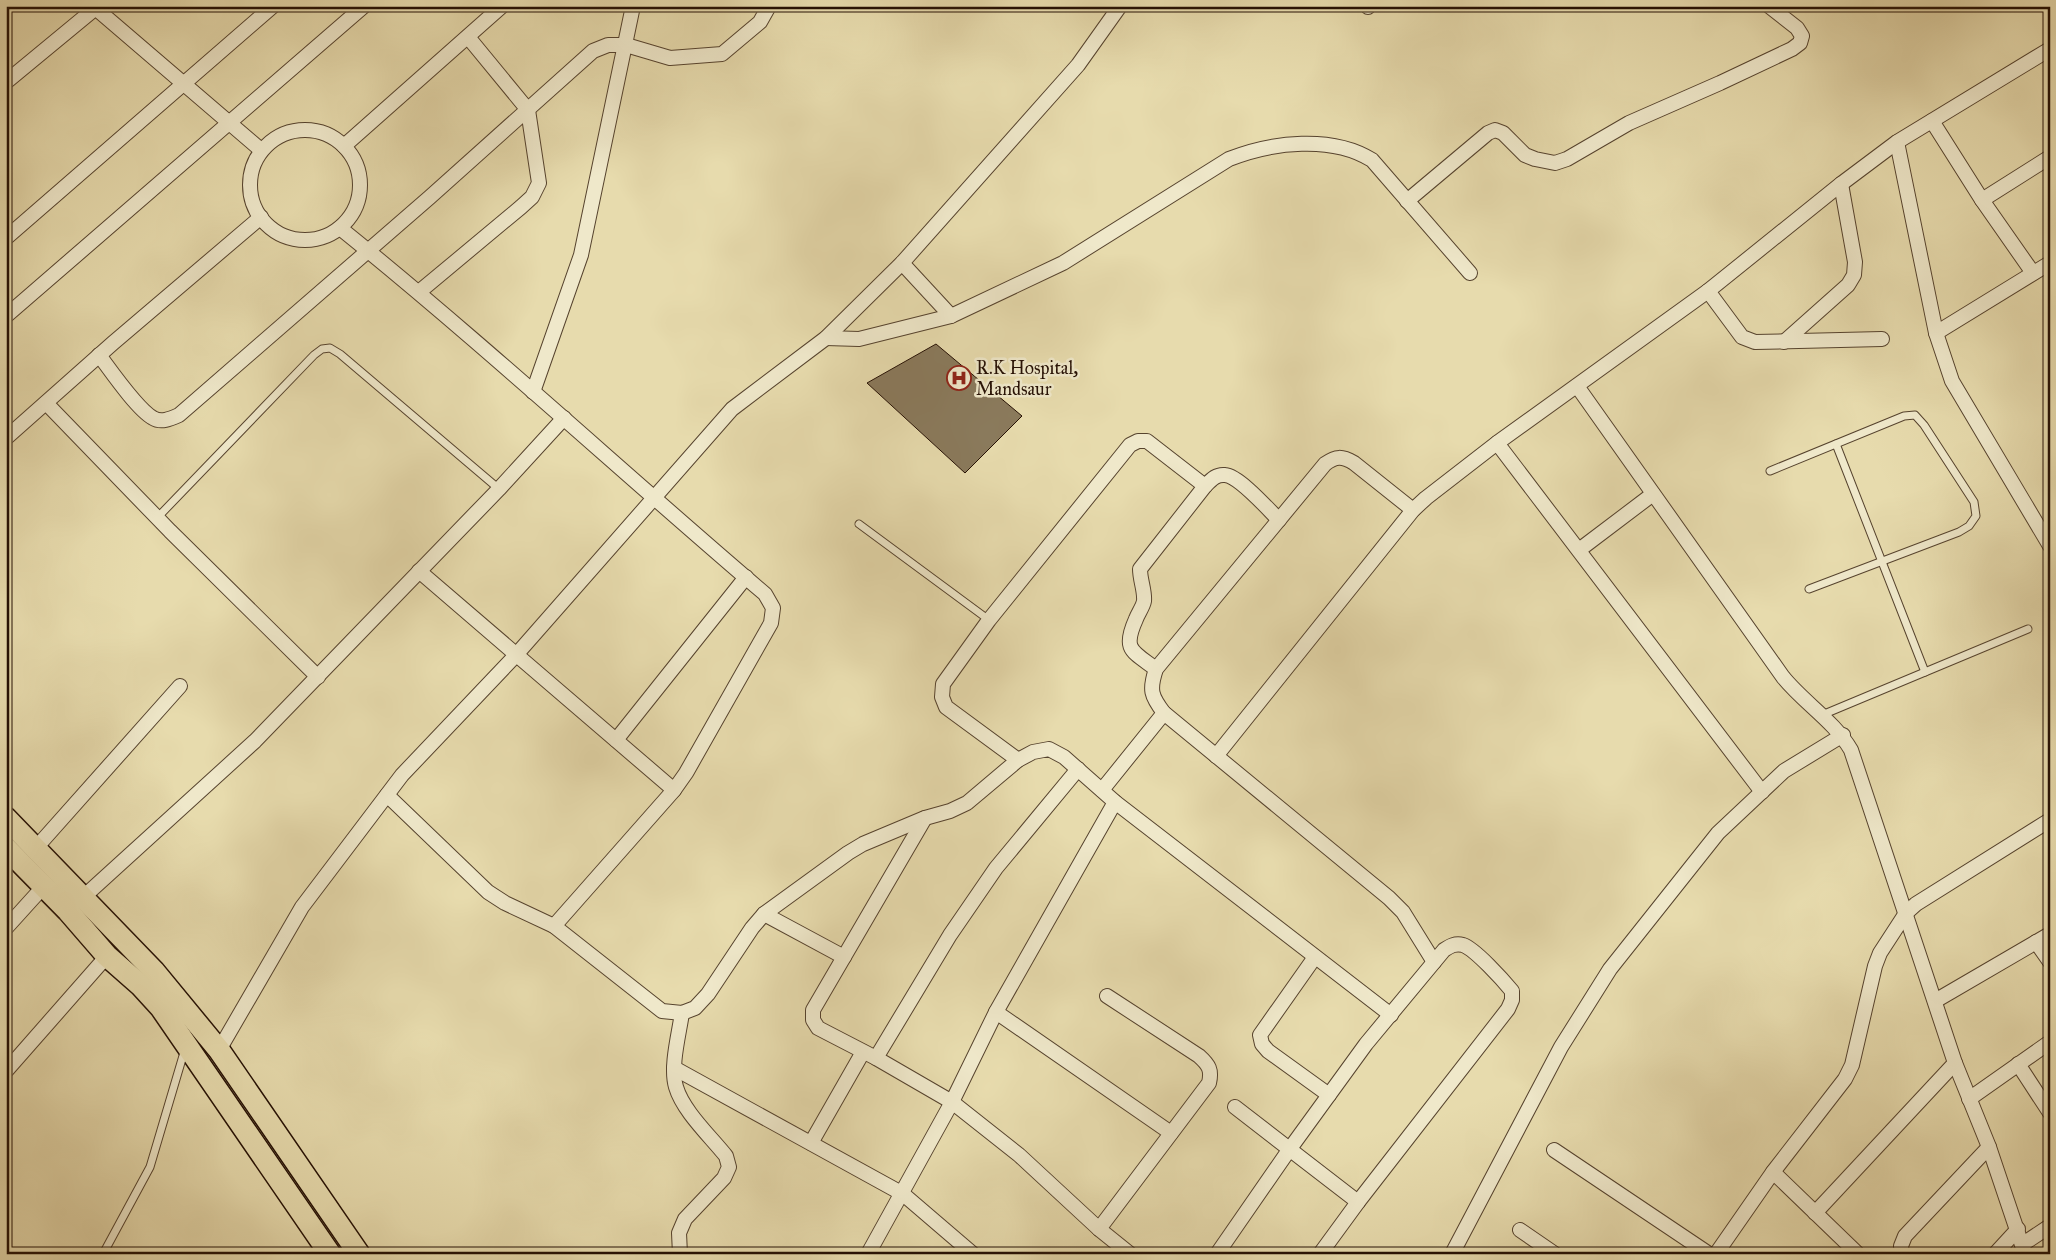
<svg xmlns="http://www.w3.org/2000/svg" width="2056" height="1260" font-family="'IM FELL Great Primer',serif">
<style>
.building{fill:#8a7a5c;stroke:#251004}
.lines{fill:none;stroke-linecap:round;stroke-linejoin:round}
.service-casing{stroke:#56432e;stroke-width:9}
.minor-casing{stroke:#56432e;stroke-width:16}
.primary-casing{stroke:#251004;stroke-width:24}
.service{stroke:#efe8ca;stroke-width:7}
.minor{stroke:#efe8ca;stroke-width:14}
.primary{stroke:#e7dbad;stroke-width:21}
.labels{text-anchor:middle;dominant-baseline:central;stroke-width:5;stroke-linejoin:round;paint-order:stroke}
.poi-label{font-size:18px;fill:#251004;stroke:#efe8ca;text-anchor:start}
</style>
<rect width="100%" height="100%" fill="#e7dbad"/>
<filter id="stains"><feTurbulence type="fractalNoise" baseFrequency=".004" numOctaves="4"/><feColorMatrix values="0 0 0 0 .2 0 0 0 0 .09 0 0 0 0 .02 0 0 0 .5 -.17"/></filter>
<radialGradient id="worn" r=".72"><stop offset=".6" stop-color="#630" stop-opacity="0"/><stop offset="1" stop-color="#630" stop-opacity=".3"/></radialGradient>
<path class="building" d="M 936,344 L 1022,416 L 965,473 L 867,383 Z"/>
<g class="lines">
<defs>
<g id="service">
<path d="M 1836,444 L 1925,672"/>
<path d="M 1770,471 L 1904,416 L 1915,415 L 1924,425 L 1974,502 L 1976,516 L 1969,526 L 1959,532 L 1809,589"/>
<path d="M 157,518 L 314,355 L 322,349 L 330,348 L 340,354 L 499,489"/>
<path d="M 859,524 L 989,620"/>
<path d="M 1822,715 L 2028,629"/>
<path d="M 103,1254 L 150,1167 L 185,1049"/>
</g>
<g id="minor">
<path d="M 93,6 L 261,150"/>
<path d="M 1368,7 L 1368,6"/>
<path d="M 6,82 L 98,6"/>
<path d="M 1932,121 L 1982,200 L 2033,273"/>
<circle cx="305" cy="185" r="55"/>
<path d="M 1897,142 L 1936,333 L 1952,381 L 2050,546"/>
<path d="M 344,146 L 502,6"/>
<path d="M 1982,200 L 2050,157"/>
<path d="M 1407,201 L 1488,133 L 1495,130 L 1503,133 L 1525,155 L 1535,159 L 1555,163 L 1567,159 L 1629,123 L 1720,83 L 1792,49 L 1800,43 L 1802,36 L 1797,28 L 1769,6"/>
<path d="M 340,228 C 485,345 623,473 765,594 L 773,608 L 771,623 L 686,773 L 674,790 L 554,926"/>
<path d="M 6,238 L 273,6"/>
<path d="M 902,263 L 951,316"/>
<path d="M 1708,291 L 1742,337 L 1755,342 L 1882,339"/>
<path d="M 419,292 L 521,207 L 532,197 L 539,183 L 528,110 L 468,37"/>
<path d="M 6,316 L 364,6"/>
<path d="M 1936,333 L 2050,263"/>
<path d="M 826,338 L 859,339 L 951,316 L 1063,263 L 1229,159 C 1272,142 1332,135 1372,160 L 1470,273"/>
<path d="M 1784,342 L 1848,285 L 1854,275 L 1855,262 L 1841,184"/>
<path d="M 99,355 C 111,371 137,409 153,418 C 161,423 170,419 179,415 L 430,197 L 593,51 L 608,45 L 626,45 L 670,58 L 722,54 L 760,22 L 769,6"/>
<path d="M 1577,386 L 1783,677 C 1804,703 1834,721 1851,750 L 1955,1063 L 1989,1147 L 2025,1254"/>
<path d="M 533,392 L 581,255 L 633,6"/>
<path d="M 46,403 L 170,531 L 318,677"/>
<path d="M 6,438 L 113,343 L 261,217"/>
<path d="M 1497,443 L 1762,792"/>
<path d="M 1413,510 L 1354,463 C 1342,456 1336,456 1325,464 L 1156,669 C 1149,690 1151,696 1164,713 L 1389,898 L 1403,912 L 1434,962"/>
<path d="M 1579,550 L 1653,494"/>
<path d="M 419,571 L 674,790"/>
<path d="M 1156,669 C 1132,651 1122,650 1136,619 C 1138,613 1143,607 1144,601 C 1145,591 1140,580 1140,569 L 1205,486 C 1211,480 1216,474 1225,475 C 1239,476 1268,509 1279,520"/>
<path d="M 616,740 L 746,577"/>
<path d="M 1216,756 L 1413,510 L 1426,498 L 1497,443 L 1708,291 L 1841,184 L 1897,142 L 2050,49"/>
<path d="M 1018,760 L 946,707 L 942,697 L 943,684 L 989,620 L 1130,445 L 1138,441 L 1147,441 L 1205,486"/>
<path d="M 1102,790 L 1164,713"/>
<path d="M 387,795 L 488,892 L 505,903 L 554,926 L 662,1011 L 682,1013 L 695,1008 L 708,994 L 752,928 L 764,914 L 848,853 L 863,844 L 925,818 L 950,811 L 967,803 L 1018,760 L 1033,752 L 1049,749 L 1064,757 L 1115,802 L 1391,1015"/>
<path d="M 925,818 L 813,1010 L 813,1020 L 818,1028 L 876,1058 L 952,1102 L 1019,1155 L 1099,1229 L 1130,1254"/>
<path d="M 35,849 L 180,686"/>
<path d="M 78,902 L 255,741 L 499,489 L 564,418"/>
<path d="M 764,914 L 844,957"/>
<path d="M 6,928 L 44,886"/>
<path d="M 2036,942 L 2050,962"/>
<path d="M 1315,957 L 1260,1035 L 1262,1044 L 1268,1051 L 1329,1095"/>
<path d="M 1935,1001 L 2050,934"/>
<path d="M 996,1012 L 1171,1133"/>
<path d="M 219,1050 L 302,907 L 402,775 L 516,655 L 732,409 L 826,338 L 902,263 L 1078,65 L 1120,6"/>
<path d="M 876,1058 L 950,935 L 996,868 L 1078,769"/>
<path d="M 2018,1064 L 2050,1113"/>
<path d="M 674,1068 L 903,1194 L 973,1254"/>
<path d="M 6,1071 L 107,956"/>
<path d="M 1969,1099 L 2050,1042"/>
<path d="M 1235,1107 L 1358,1202"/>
<path d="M 811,1143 L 863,1052"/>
<path d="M 1554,1150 L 1709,1254"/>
<path d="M 1773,1172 L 1858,1254"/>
<path d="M 1815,1213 L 1955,1063"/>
<path d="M 1099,1229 L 1209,1083 C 1212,1070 1209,1065 1199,1056 L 1107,996"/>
<path d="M 1520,1230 L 1555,1254"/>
<path d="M 2023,1244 L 2050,1226"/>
<path d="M 680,1254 L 679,1233 L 685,1219 L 724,1178 L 729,1167 L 726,1156 C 710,1136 683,1111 676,1087 C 670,1067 679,1034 682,1013"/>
<path d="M 868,1254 L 952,1102 L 996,1012 L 1115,802"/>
<path d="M 1217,1254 L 1289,1150 L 1366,1044 L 1444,950 C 1450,946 1455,943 1463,945 C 1475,949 1503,980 1512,991 L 1512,1000 L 1508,1009 L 1358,1202 L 1320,1254"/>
<path d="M 1452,1254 L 1561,1047 L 1610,969 L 1718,833 L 1784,771 L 1843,735"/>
<path d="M 1716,1254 L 1773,1172 L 1845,1079 L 1852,1065 L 1875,966 L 1880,953 L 1906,913 L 1916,904 L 2050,820"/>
<path d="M 1902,1254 L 1901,1246 L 1905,1236 L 1989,1147"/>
<path d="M 1995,1254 L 2018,1229"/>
</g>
<g id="primary">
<path d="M 6,818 L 154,971 L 219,1050 L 359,1254"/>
<path d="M 6,848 L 68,911 L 107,956 L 140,985 L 161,1008 L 330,1254"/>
</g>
</defs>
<use href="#service" class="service-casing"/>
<use href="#minor" class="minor-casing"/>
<use href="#primary" class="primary-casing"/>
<use href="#service" class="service"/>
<use href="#minor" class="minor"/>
<use href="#primary" class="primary"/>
</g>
<defs>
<symbol id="hospital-ring" viewBox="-11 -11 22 22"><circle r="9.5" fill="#efe8ca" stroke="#8f2418" stroke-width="1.5"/><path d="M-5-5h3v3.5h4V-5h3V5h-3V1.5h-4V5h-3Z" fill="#8f2418"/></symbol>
</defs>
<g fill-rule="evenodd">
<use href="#hospital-ring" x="945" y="364" width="28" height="28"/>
</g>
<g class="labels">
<g class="poi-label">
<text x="976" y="368">R.K Hospital,<tspan x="976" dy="21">Mandsaur</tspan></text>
</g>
</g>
<rect width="2056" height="1260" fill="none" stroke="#e7dbad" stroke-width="25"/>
<rect x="8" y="8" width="2041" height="1245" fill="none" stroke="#251004" stroke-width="2.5"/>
<rect x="12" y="12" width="2031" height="1235" fill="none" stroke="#251004"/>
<rect width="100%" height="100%" filter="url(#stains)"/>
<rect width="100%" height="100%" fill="url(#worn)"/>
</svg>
